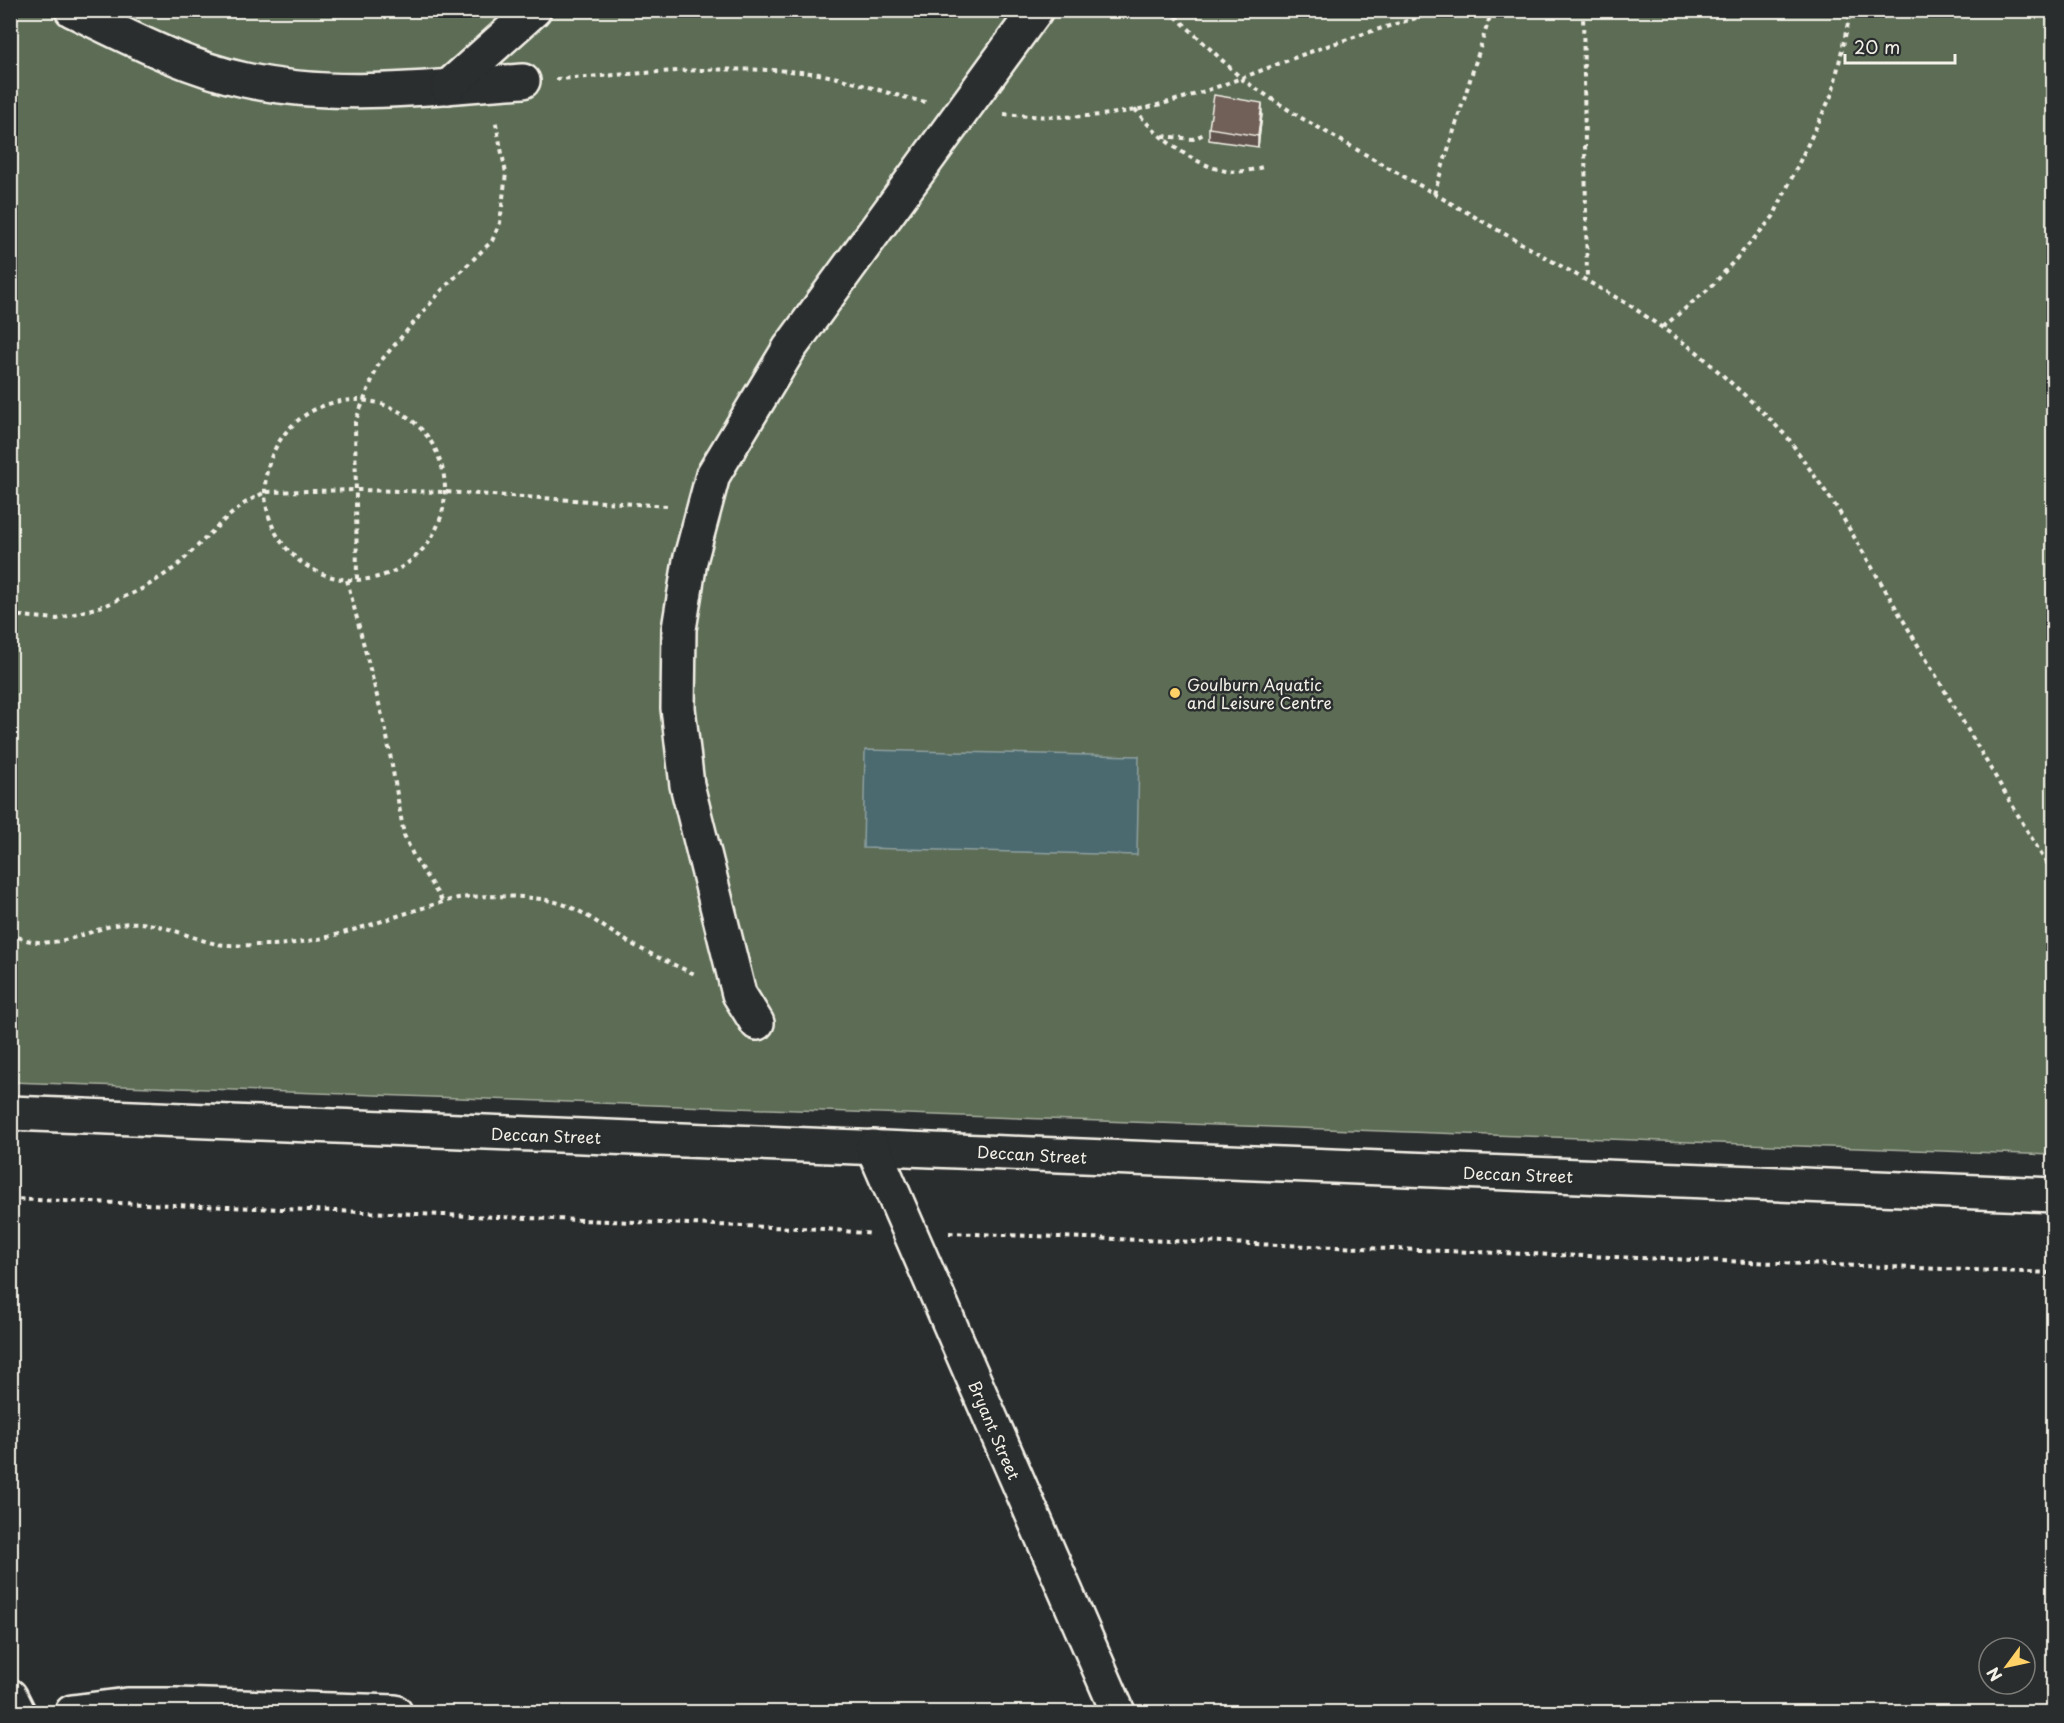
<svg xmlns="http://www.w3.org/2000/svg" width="2064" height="1723" font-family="'Playpen Sans',sans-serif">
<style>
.green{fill:#5b6c55;stroke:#a8ae9e;stroke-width:1.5}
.water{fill:#4c6a70;stroke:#8fa0a0;stroke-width:1.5}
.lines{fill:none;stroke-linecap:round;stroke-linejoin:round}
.minor-casing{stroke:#f4f1e8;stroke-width:38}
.path{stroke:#f4f1e8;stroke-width:4;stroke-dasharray:4.5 4.5;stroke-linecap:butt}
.minor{stroke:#2a2d2e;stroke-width:33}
.wall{fill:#61534d;stroke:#f4f1e8;stroke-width:1.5}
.shaded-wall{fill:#4f433e;stroke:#f4f1e8;stroke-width:1.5}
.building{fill:#716059;stroke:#f4f1e8;stroke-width:1.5}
.poi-dot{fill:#ffd166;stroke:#2a2d2e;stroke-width:2}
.labels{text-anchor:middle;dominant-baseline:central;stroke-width:5;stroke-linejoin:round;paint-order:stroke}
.poi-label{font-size:16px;fill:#f4f1e8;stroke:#2a2d2e;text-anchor:start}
.street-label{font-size:16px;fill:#f4f1e8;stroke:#2a2d2e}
</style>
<rect width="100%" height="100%" fill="#2a2d2e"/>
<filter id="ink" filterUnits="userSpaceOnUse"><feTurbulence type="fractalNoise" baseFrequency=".0167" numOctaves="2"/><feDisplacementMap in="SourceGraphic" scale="12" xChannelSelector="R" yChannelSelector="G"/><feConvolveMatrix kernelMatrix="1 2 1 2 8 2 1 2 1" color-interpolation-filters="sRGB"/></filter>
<g filter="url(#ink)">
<path class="green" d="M 11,11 L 2053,11 L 2053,1155 L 11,1082 Z"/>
<path class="water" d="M 865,750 L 1139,756 L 1137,855 L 863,848 Z"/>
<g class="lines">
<defs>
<g id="minor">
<path d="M 72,10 C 128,37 184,67 245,80 C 337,100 431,87 523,81"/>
<path d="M 448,87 L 534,10"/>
<path d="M 757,1023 L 739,994 L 687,785 L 678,708 L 679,629 L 690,561 L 713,475 L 789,349 L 1036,10"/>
<path d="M 10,1113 L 2054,1195"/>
<path d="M 873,1147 L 1118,1712"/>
<path d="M 10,1696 L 18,1712"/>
<path d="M 72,1712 L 127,1705 L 176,1705 L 395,1712"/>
</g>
</defs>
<use href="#minor" class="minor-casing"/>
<g class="path">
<path d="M 1169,10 L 1243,80 L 1298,116 L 1631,306 L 1697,352 L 1761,410 L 1788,438 L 1837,508 L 2054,876"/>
<path d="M 1583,10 L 1587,280"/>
<path d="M 556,79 C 641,74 726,64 811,73 C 850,78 887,95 926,102"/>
<path d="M 1135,109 C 1154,135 1193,165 1226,171 C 1238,173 1252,170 1263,167"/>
<path d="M 1004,114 C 1036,117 1068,118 1100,115 C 1174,108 1242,77 1310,52 C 1355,36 1400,22 1446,10"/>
<path d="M 1163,136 L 1193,139 L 1204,134"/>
<path d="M 1434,194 L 1492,10"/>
<path d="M 1663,327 L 1712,286 L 1773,217 L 1832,94 L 1851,10"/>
<circle cx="355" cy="490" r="90"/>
<path d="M 357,579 L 355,422 L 379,363 L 442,290 L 492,241 L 500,223 L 506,173 L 495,119"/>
<path d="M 347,580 L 386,731 L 404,835 L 414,857 L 443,902"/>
<path d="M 10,615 L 57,619 L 106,605 L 144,588 L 176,567 L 224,520 L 245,503 L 265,492 L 357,490 L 445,492 L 668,506"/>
<path d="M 10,933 C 54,958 88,926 129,923 C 157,921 182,935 209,942 C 225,947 246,945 263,945 C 328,946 396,913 458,898 C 484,895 534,895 559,903 C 583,910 601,926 623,939 C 647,953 672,964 697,975"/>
<path d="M 10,1199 L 825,1229 L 873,1234"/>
<path d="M 949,1233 L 2054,1273"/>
</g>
<use href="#minor" class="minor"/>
</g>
<path class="wall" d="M 1262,114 L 1258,147 L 1209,140 L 1209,128 Z"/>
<path class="shaded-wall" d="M 1262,103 L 1262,114 L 1258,147 L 1258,136 Z"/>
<path class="building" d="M 1214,95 L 1262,103 L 1258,136 L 1209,128 Z"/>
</g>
<circle class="poi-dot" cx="1175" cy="693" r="6"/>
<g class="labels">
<g class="poi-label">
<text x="1187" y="684">Goulburn Aquatic<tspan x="1187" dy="18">and Leisure Centre</tspan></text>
</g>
<g class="street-label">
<text transform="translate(546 1135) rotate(2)">Deccan Street</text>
<text transform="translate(1032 1154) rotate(3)">Deccan Street</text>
<text transform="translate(1518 1174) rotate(2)">Deccan Street</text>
<text transform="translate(995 1430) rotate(67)">Bryant Street</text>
</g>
</g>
<rect width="2064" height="1723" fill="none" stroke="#2a2d2e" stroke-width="36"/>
<rect x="18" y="18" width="2028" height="1687" fill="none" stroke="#f4f1e8" stroke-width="2" filter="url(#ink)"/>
<g transform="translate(2007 1666) rotate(237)"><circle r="28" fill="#2a2d2e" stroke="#7b7b78" stroke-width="1.5"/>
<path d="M0-4.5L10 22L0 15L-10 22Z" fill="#ffd166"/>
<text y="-9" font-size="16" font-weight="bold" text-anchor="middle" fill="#f4f1e8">N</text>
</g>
<path d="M1845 54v9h110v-9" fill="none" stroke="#f4f1e8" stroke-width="3"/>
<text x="1854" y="54" font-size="18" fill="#f4f1e8" stroke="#2a2d2e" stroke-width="4.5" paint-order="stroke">20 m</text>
</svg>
